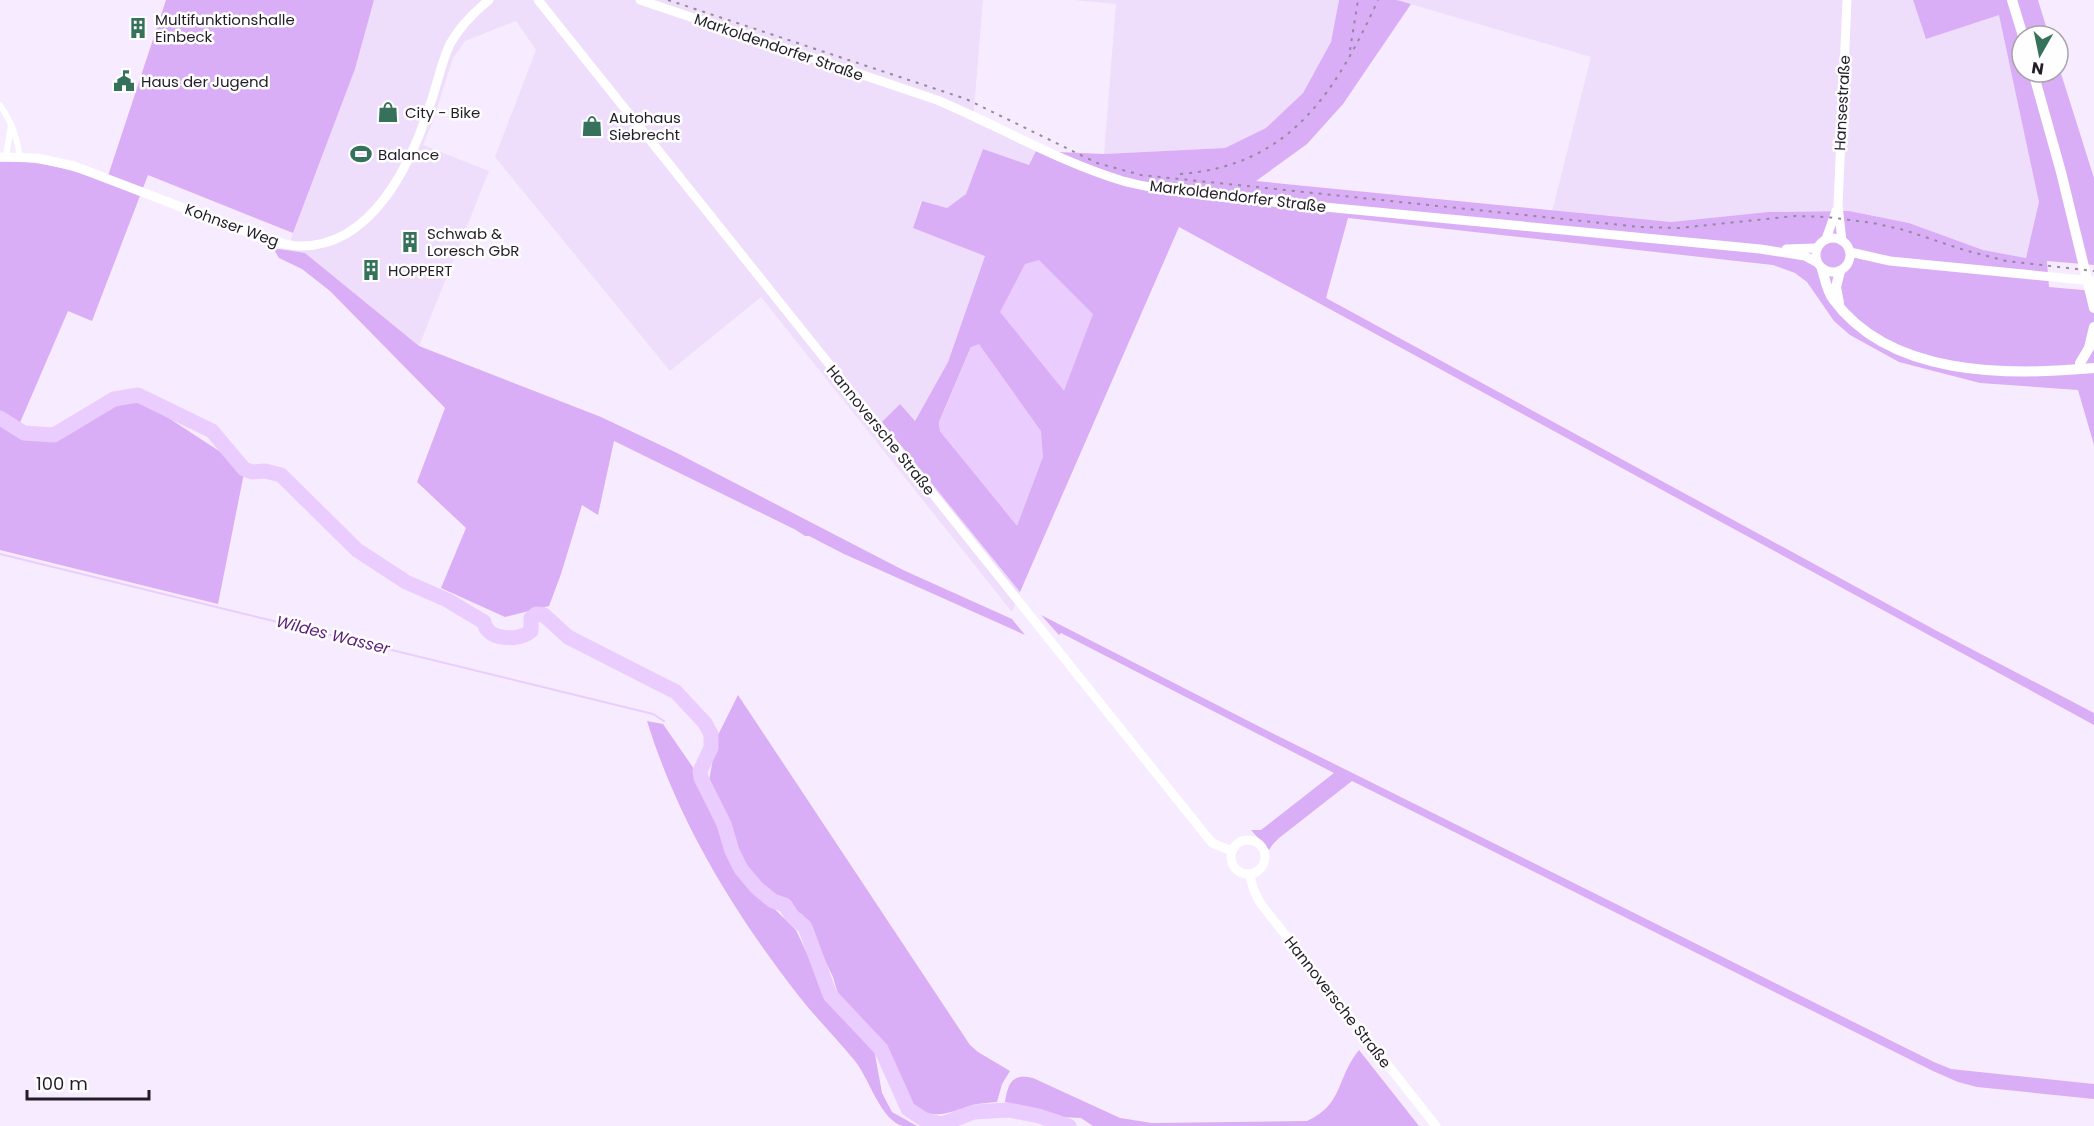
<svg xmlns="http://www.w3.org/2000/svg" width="2094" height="1126" font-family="Poppins,sans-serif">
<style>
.built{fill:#efddfc}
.green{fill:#daadf7;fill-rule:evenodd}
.water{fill:#eaccfe}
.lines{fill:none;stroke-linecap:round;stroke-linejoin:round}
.stream{stroke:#eaccfe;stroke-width:2}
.river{stroke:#eaccfe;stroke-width:15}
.street{stroke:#fff;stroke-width:6}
.secondary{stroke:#fff;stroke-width:9}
.primary{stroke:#fff;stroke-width:10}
.rail{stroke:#938a9a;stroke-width:2;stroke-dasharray:3 6;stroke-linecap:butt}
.labels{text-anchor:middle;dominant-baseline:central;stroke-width:5;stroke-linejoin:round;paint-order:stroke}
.poi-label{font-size:15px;fill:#231c28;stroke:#fefefe;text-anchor:start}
.street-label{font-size:15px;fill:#231c28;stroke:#fefefe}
.water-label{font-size:16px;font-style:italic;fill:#5c1c7b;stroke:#fefefe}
</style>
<rect width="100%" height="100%" fill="#f7ecff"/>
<g class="built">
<path d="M 374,0 L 983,0 L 973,121 L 1036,151 L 1029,166 L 983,149 L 966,194 L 947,208 L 921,201 L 913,228 L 985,255 L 948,362 L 914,422 L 900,404 L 883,422 L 1020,592 L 1012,612 L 761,297 L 670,371 L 495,157 L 536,50 L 516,21 L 465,41 L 453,58 L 433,121 L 423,145 L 489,171 L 419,346 L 305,253 L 286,252 L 355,69 Z"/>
<path d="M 1074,0 L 1339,0 L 1331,42 L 1303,93 L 1266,128 L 1225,148 L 1104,154 L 1116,4 Z"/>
<path d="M 1397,0 L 1913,0 L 1926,39 L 1999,14 L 2040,202 L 2026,258 L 1983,250 L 1909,223 L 1849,211 L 1768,212 L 1671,222 L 1552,212 L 1591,57 Z"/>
</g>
<g class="green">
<path d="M 166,0 L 374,0 L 355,69 L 293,233 L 148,175 L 92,321 L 68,311 L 19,425 L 0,413 L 0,162 C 38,159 71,170 106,182 Z"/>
<path d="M 1339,0 L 1397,0 L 1411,4 L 1343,104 L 1307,144 L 1256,181 L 1671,222 L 1768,212 L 1849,211 L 1909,223 L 1983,250 L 2026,258 L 2039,202 L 1999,15 L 1926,39 L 1913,0 L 2038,0 L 2049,36 L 2022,36 L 2022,72 L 2058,72 L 2058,64 L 2094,178 L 2094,265 L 2047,261 L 2049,287 L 2094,291 L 2094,445 L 2078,390 L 1980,383 L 1899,362 L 1850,335 L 1834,321 L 1807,282 L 1795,273 L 1773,265 L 1348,218 L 1326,298 L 1937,631 L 2094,713 L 2094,725 L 1179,227 L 1020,592 L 882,422 L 900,404 L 915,421 L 948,362 L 985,256 L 913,228 L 922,201 L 947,208 L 966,194 L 983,149 L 1029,165 L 1036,151 L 1104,154 L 1225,148 L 1266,128 L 1303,93 L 1331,42 ZM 971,347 L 1043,456 L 1017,525 L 940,431 L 939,422 Z"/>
<path d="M 273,248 L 305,253 L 419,346 L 601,417 L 675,452 L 903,570 L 1012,619 L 1025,635 L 844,554 L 809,536 L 805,536 L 796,530 L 614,441 L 598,515 L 582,505 L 561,574 L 549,606 L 505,617 L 441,588 L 466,528 L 417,482 L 445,408 L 330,291 L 302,269 L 279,258 Z"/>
<path d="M 138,398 L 245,468 L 218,604 L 0,550 L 0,422 L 24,437 L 55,438 L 115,402 Z"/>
<path d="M 1041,615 L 1266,730 L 1934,1062 L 1951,1069 L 2094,1084 L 2094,1099 L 1977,1087 L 1958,1082 L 1933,1071 L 1352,781 L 1279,838 L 1273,844 L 1269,850 L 1251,830 L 1261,830 L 1334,773 L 1061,633 L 1059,635 Z"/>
<path d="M 738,695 L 970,1045 L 978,1052 L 1010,1071 L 1002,1084 L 997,1102 C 989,1103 980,1103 973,1105 C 947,1113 937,1120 911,1107 L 886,1047 L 839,997 L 833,977 L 803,915 L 795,911 L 790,902 L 772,894 L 757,882 L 739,858 L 726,814 L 713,793 L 709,781 L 713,758 L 718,748 L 718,735 Z"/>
<path d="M 647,721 L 663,724 L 694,769 L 694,774 L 713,807 L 733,860 L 743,878 L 796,930 L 827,997 L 839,1015 L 874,1049 L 882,1093 L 892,1112 L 917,1126 C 912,1126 907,1126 903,1126 C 881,1121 869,1078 855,1061 C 837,1039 816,1018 798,995 C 734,913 678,821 647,721 Z"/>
<path d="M 1359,1050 L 1419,1126 L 1093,1126 L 1081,1118 L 1061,1117 L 1005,1102 C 1008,1083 1012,1073 1033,1078 L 1120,1118 L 1152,1123 L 1307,1121 C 1344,1104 1336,1078 1359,1050 Z"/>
</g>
<g class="water">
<path d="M 1039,260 L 1093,314 L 1064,391 L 1000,312 L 1025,264 Z"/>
<path d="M 979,344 L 1041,431 L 1043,456 L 1017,526 L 940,431 L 939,422 L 971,347 Z"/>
</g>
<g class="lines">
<path class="stream" d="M 0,554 L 653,714 L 664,721"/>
<path class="river" d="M 0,418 L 24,433 L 54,435 L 114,399 L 138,395 L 212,431 L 244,469 L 252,472 L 265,471 L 281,475 L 357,550 L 406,582 L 447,600 L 484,622 C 486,640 519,642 531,631 L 531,618 L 536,614 L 544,615 L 568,637 L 676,692 L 705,723 L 711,734 L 711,748 L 700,771 L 701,778 L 724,824 L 732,851 L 741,869 L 757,888 L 773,901 L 785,905 L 792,916 L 805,927 L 830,995 L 881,1049 L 908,1109 L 925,1120 L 942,1124 L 974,1112 L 1009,1110 L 1039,1116 L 1069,1126"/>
<g class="street">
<path d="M 0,105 C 11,120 17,138 20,156"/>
<path d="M 6,156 L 11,125"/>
</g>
<g class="secondary">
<path d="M 538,0 L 1212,843 L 1232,851"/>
<path d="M 640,0 L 937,100 C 999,126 1059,162 1123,181 C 1148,188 1175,191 1201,195 L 1760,249 L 1805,256 L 1816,262"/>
<path d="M 0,157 L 37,158 L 74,166 L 265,239 C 277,242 288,246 300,246 C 372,247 411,164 430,105 C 437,85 441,63 450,44 C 460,26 473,13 489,0"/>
<circle cx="1833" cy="255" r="17"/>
<path d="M 1826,239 L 1836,211"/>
<path d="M 1842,241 L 1838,206 L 1847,0"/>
<path d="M 1786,249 L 1816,248"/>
<path d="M 1850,252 L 1890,261 L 2094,281"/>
<circle cx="1248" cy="857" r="17"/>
<path d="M 1249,874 L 1255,893 L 1261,904 L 1436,1126"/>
</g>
<g class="primary">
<path d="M 2012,0 L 2023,36"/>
<path d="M 2033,72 L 2061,172 L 2094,308"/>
<path d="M 1822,269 C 1825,279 1827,291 1833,299 C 1890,377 2007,376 2094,368"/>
<path d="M 1839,303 L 1836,287 L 1840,271"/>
<path d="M 2080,363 L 2089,348 L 2094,327"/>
</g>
<g class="rail">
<path d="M 668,0 L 966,99 L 1097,163 L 1141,175 L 1640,227 L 1679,228 L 1795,216 L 1827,217 L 1873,223 L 1904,230 L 1964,250 L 2006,261 L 2094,271"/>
<path d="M 1350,50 L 1358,0"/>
<path d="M 1180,174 C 1291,166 1336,91 1378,0"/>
</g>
</g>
<defs>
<symbol id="building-bare" viewBox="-9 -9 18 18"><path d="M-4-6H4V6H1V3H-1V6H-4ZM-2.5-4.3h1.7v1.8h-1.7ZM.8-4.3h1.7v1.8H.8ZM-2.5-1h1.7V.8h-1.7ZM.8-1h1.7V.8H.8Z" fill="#36715b" stroke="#fefefe" stroke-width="2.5" paint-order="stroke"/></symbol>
<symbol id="civic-bare" viewBox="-9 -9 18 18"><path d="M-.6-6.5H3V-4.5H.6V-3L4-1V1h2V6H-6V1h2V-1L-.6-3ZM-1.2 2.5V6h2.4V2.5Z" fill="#36715b" stroke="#fefefe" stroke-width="2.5" paint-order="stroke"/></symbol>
<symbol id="shop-bare" viewBox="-9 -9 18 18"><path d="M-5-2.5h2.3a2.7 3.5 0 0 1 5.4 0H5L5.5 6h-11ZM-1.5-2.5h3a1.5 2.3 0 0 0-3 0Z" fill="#36715b" stroke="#fefefe" stroke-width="2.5" paint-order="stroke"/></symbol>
<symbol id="stadium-bare" viewBox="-9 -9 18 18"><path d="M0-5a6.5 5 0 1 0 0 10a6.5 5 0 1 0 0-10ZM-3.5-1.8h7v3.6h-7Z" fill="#36715b" stroke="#fefefe" stroke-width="2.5" paint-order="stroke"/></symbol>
</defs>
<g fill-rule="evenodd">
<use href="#building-bare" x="123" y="13" width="30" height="30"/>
<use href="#civic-bare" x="109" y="66" width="30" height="30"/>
<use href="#shop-bare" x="373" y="97" width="30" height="30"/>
<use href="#shop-bare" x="577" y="111" width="30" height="30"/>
<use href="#stadium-bare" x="346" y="139" width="30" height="30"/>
<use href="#building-bare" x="395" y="227" width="30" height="30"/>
<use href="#building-bare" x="356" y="255" width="30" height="30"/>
</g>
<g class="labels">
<g class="poi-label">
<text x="155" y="19">Multifunktionshalle<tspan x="155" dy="17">Einbeck</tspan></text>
<text x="141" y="81">Haus der Jugend</text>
<text x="405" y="112">City - Bike</text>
<text x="609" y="117">Autohaus<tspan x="609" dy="17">Siebrecht</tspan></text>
<text x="378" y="154">Balance</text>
<text x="427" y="233">Schwab &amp;<tspan x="427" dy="17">Loresch GbR</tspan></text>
<text x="388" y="270">HOPPERT</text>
</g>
<g class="street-label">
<text transform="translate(779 47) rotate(19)">Markoldendorfer Straße</text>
<text transform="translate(1842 103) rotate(-87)">Hansestraße</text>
<text transform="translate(1238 196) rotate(7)">Markoldendorfer Straße</text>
<text transform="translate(232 225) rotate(20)">Kohnser Weg</text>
<text transform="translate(881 430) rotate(51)">Hannoversche Straße</text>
<text transform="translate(1338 1002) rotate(52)">Hannoversche Straße</text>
</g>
<g class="water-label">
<text transform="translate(333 635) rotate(14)">Wildes Wasser</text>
</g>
</g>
<g transform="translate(2040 54) rotate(189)"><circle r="28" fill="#fefefe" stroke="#a6a4a8" stroke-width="1.5"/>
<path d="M0-4.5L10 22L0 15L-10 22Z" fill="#36715b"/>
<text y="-9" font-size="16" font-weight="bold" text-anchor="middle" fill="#231c28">N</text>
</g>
<path d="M27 1090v9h122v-9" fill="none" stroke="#231c28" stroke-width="3"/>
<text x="36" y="1090" font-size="18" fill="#231c28" stroke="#fefefe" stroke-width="4.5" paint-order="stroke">100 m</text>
</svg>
